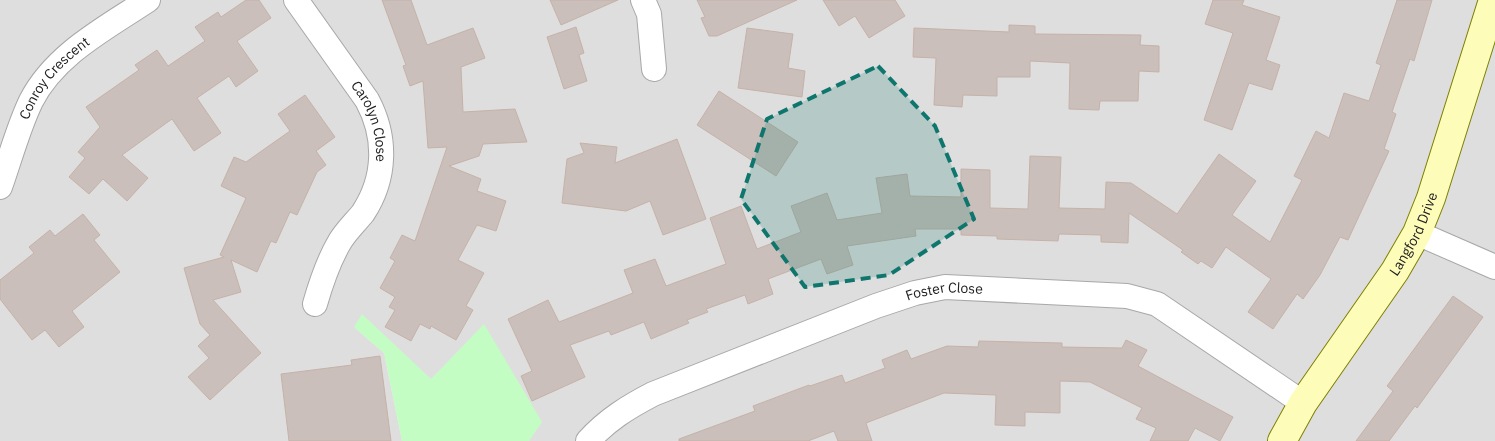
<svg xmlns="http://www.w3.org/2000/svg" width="1495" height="441" font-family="'IBM Plex Sans',sans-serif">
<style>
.residential{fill:#dfdede}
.park{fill:#c3fdc3}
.building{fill:#cabfba;stroke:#c5b2a8}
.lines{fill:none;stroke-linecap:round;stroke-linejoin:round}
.street-casing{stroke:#a8a8a8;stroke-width:26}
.secondary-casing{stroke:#7d8000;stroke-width:30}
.street{stroke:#fff;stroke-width:24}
.secondary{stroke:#fefcb9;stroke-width:28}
.marked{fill:#0f766e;fill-opacity:0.2;stroke:#0f766e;stroke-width:4;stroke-dasharray:10 6;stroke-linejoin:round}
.labels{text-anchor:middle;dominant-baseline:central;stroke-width:4.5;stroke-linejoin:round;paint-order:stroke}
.street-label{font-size:14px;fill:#212121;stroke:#fff}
</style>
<rect width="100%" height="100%" fill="#f2ede7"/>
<path class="residential" d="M 0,0 L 1495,0 L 1495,441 L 529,441 L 531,437 L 484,325 L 431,380 L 354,327 L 384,353 L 402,441 L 0,441 Z"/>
<path class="park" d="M 362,314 L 431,379 L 484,324 L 542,422 L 529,441 L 402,441 L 384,353 L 354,327 Z"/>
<g class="building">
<path d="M 246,0 L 259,0 L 271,18 L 237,41 L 258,71 L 236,87 L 229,76 L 197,98 L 221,133 L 194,151 L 172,119 L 122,155 L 148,178 L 127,201 L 103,179 L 89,194 L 69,177 L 85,158 L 78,152 L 100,127 L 86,107 L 139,70 L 135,65 L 157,50 L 168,66 L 205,41 L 195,27 L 218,12 L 221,17 Z"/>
<path d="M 382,0 L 411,0 L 427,45 L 473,28 L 485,58 L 461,67 L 463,112 L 515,109 L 527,142 L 483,144 L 479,156 L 449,166 L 481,179 L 477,191 L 506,201 L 496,231 L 477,225 L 458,260 L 484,273 L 466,306 L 473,310 L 456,340 L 431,326 L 430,329 L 420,324 L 411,341 L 385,327 L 395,310 L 389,307 L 395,297 L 380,288 L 395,261 L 390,258 L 402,235 L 415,241 L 447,147 L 428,148 L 423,81 L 410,86 L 403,66 L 406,65 Z"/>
<path d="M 550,0 L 618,0 L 561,25 Z"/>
<path d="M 697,0 L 797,0 L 717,36 L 709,36 L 701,18 L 705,17 Z"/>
<path d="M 823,0 L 895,0 L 905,16 L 869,38 L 855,16 L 839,26 Z"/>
<path d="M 1213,0 L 1244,0 L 1242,5 L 1280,17 L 1266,60 L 1280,65 L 1272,90 L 1249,83 L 1232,130 L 1204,120 L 1233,33 L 1205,24 Z"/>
<path d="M 1397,0 L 1432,0 L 1414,61 L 1410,59 L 1392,112 L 1396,114 L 1384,149 L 1389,151 L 1348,240 L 1340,237 L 1320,275 L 1303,299 L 1297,294 L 1273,329 L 1248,312 L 1271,279 L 1226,247 L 1212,268 L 1201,261 L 1198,264 L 1181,252 L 1183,250 L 1129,213 L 1128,243 L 1101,242 L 1101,235 L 1059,234 L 1058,241 L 997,239 L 997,236 L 961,235 L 961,229 L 915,229 L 916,236 L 847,246 L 853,265 L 827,274 L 821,259 L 768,279 L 773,294 L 748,304 L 745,295 L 706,309 L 708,312 L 687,320 L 689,323 L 651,339 L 644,322 L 611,335 L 609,331 L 570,345 L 585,377 L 532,401 L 521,376 L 532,371 L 508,319 L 548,300 L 559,322 L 633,293 L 624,270 L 655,259 L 666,286 L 726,264 L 710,218 L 741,206 L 757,249 L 801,232 L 791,206 L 827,193 L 837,220 L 882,213 L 876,178 L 907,174 L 910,196 L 961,197 L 961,169 L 990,170 L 990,208 L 1028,209 L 1030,156 L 1061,157 L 1059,208 L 1105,209 L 1106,182 L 1131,183 L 1177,214 L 1219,154 L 1256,181 L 1232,215 L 1270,242 L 1302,180 L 1294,176 L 1316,131 L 1329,138 L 1344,93 L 1369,101 L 1381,65 L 1376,63 Z"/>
<path d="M 1009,25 L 1035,26 L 1035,34 L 1141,35 L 1140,45 L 1159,46 L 1159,72 L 1139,71 L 1138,101 L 1100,101 L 1099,110 L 1069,109 L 1070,63 L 1030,61 L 1030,77 L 997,77 L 997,96 L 963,95 L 962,107 L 934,105 L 936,58 L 913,57 L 914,28 L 1009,32 Z"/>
<path d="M 576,27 L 584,53 L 579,55 L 587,81 L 564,89 L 547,37 Z"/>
<path d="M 747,28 L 793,34 L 788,68 L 805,71 L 802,97 L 738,88 Z"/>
<path d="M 719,91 L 798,142 L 776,176 L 697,125 Z"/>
<path d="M 305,95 L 335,137 L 316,151 L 326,165 L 317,172 L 297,215 L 290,212 L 276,243 L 271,241 L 257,272 L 231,260 L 241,292 L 213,300 L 261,353 L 210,400 L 188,377 L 209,358 L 198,346 L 210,335 L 200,324 L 184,268 L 224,257 L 220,255 L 246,198 L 221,186 L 234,157 L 246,162 L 290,131 L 278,114 Z"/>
<path d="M 677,139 L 706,219 L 663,235 L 650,201 L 626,211 L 562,203 L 567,159 L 584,153 L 580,143 L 617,147 L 615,163 Z"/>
<path d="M 83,214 L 100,235 L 94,240 L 120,272 L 72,311 L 84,327 L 59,347 L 45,330 L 32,340 L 0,299 L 0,280 L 34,253 L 29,247 L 50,230 L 55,236 Z"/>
<path d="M 1453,296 L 1483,317 L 1417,408 L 1415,406 L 1389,441 L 1356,441 L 1393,391 L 1387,386 Z"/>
<path d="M 1126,340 L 1147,350 L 1138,366 L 1233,417 L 1220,441 L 1195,428 L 1188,441 L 1150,441 L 1156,428 L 1136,419 L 1142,408 L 1090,382 L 1060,381 L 1060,413 L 1025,412 L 1025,426 L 995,425 L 996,395 L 944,393 L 866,423 L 872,441 L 838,441 L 834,431 L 808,441 L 679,441 L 679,439 L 755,411 L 753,406 L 809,385 L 810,386 L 842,375 L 845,383 L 885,368 L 882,360 L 907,350 L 911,359 L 947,346 L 978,347 L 979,341 L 1062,343 L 1062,347 L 1122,348 Z"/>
<path d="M 380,356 L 391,441 L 289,441 L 281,374 L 352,365 L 351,360 Z"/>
</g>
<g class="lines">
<defs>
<g id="street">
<path id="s1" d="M 296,0 L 367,100 C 387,137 386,178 363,213 C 355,223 345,232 339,243 C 328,262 321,283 315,304"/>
<path d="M 643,0 L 649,14 L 654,69"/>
<path id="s2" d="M 0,187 C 10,159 18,128 31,101 C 55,54 106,28 148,0"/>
<path d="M 1417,233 L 1495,267"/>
<path id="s3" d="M 588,441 C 607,420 628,407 653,394 L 876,306 L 915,293 L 945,287 L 1127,296 L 1157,304 L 1303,403"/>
</g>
<g id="secondary">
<path id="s4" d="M 1282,441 L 1303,403 L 1395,271 L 1417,233 L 1431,198 L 1493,0"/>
</g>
</defs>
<use href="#street" class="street-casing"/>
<use href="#secondary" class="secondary-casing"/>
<use href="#street" class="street"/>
<use href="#secondary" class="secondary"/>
</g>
<path class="marked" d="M 878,66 L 935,126 L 974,219 L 889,275 L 805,287 L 741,199 L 767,119 Z"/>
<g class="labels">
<g class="street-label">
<text stroke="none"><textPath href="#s2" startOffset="124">Conroy Crescent</textPath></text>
<text stroke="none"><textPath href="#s1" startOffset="144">Carolyn Close</textPath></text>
<text stroke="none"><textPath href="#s4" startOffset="246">Langford Drive</textPath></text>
<text stroke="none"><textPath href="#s3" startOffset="391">Foster Close</textPath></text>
</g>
</g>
</svg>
